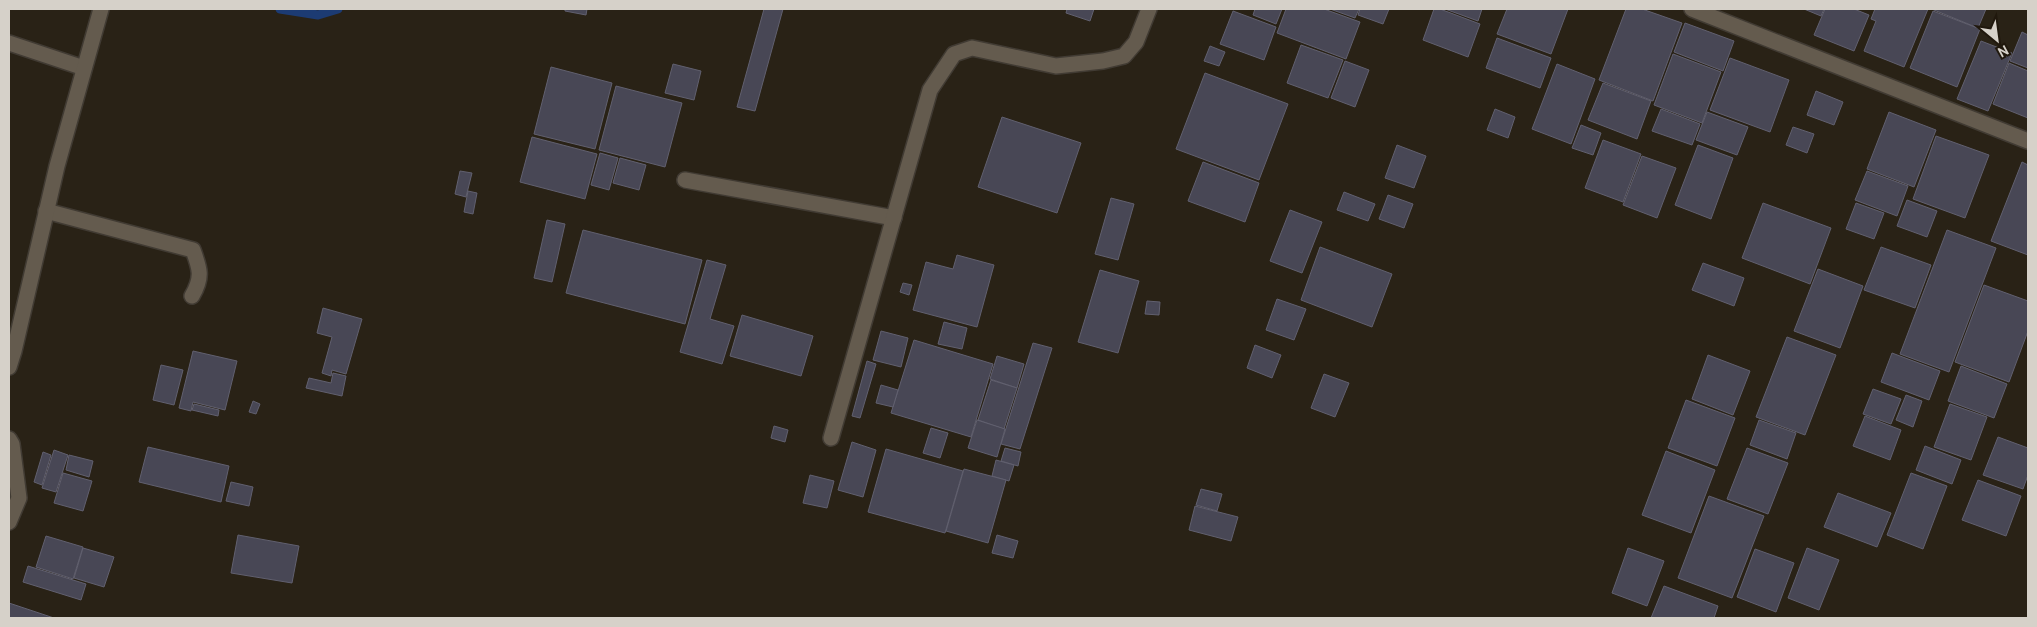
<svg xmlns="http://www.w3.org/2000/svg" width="2037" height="627" font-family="Overpass,sans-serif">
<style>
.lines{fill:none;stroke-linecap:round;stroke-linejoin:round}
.stream{stroke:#1c3b73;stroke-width:9}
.building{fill:#484755;stroke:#61606f}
.lane-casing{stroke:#413b33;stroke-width:18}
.street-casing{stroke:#413b33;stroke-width:18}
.secondary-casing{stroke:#413b33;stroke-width:18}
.lane{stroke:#645b4e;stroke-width:15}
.street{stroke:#645b4e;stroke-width:15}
.secondary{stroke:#645b4e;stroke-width:15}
</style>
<rect width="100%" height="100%" fill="#292216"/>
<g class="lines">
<path class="stream" d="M 280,9 L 318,15 L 338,9"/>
</g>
<g class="building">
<path d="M 565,9 L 587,9 L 586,15 L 565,11 Z"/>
<path d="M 764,9 L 783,9 L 755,111 L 737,107 Z"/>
<path d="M 1067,9 L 1094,9 L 1090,21 L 1066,13 Z"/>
<path d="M 1255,9 L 1282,9 L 1276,24 L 1253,15 Z"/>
<path d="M 1286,9 L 1324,9 L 1360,22 L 1346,59 L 1277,33 Z"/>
<path d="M 1330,9 L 1359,9 L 1355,18 Z"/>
<path d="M 1360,9 L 1389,9 L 1383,24 L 1358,15 Z"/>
<path d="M 1434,9 L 1440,9 L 1480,24 L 1468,57 L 1423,40 Z"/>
<path d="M 1445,9 L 1482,9 L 1478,21 Z"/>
<path d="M 1507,9 L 1568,9 L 1551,54 L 1497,34 Z"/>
<path d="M 1626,9 L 1642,9 L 1682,23 L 1653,101 L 1599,80 Z"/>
<path d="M 1804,9 L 1824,9 L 1821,16 Z"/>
<path d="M 1825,9 L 1854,9 L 1869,15 L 1854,51 L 1814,35 Z"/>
<path d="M 1875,9 L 1928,9 L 1904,67 L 1864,51 L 1876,21 L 1871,19 Z"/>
<path d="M 1934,9 L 1986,9 L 1978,28 L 1934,10 Z"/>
<path d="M 1233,11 L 1276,27 L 1264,60 L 1220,44 Z"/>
<path d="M 1933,11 L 1980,29 L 1957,87 L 1910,68 Z"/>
<path d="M 1685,23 L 1734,41 L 1723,71 L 1674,52 Z"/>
<path d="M 2022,32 L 2028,35 L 2028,68 L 2010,61 Z"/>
<path d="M 1497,38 L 1551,58 L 1540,88 L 1486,68 Z"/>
<path d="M 1981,41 L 2012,53 L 1988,111 L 1957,99 Z"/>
<path d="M 1301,45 L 1343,60 L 1328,98 L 1287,83 Z"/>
<path d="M 1210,46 L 1225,52 L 1219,66 L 1204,61 Z"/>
<path d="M 1673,54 L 1721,72 L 1702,123 L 1654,105 Z"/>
<path d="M 1730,58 L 1789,80 L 1770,132 L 1710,110 Z"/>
<path d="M 1345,61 L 1369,70 L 1355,107 L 1331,98 Z"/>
<path d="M 2009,63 L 2028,71 L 2028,118 L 1993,104 Z"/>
<path d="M 673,64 L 701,71 L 694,100 L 665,93 Z"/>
<path d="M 1557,64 L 1595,79 L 1571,144 L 1532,129 Z"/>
<path d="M 551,67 L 612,83 L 595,149 L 534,134 Z"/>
<path d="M 1205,73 L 1288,104 L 1259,180 L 1176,149 Z"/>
<path d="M 1603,83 L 1651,101 L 1637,139 L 1588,120 Z"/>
<path d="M 616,86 L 682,103 L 665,167 L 599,150 Z"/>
<path d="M 1816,91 L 1843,102 L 1834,125 L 1807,115 Z"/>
<path d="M 1495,109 L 1515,117 L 1508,138 L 1487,130 Z"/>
<path d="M 1661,109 L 1700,124 L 1692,145 L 1652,131 Z"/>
<path d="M 1707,112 L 1748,127 L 1737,155 L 1696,140 Z"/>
<path d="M 1889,112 L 1936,130 L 1914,187 L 1867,169 Z"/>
<path d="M 1002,117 L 1081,143 L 1057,213 L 978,187 Z"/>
<path d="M 1581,125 L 1601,133 L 1593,155 L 1572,148 Z"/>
<path d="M 1793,127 L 1814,134 L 1807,153 L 1786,145 Z"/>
<path d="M 1936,136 L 1989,155 L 1965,218 L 1913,199 Z"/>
<path d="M 532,137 L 597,154 L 585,199 L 520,182 Z"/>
<path d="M 1603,140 L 1641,154 L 1623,202 L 1585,188 Z"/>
<path d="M 1397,145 L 1426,156 L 1414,188 L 1385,178 Z"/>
<path d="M 1698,145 L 1733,158 L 1711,219 L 1675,205 Z"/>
<path d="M 600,153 L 618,158 L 609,190 L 591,185 Z"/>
<path d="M 1642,156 L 1676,168 L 1657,218 L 1623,205 Z"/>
<path d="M 620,158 L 646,165 L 639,190 L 613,183 Z"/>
<path d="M 1203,162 L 1259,183 L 1245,222 L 1188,201 Z"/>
<path d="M 2022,162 L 2028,165 L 2028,255 L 1991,241 Z"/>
<path d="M 460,171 L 472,173 L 466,197 L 455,194 Z"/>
<path d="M 1867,171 L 1908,186 L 1897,216 L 1855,200 Z"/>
<path d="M 468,191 L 477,193 L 473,214 L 464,212 Z"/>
<path d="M 1344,192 L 1375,204 L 1368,221 L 1337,210 Z"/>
<path d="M 1388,195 L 1413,204 L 1404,228 L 1379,219 Z"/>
<path d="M 1111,198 L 1134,204 L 1118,260 L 1095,254 Z"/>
<path d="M 1907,200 L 1937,211 L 1927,237 L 1897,226 Z"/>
<path d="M 1763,203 L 1831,228 L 1810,284 L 1742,258 Z"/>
<path d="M 1856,203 L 1884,213 L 1874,239 L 1846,229 Z"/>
<path d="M 1290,210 L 1322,222 L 1302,273 L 1270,261 Z"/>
<path d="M 547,220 L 565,224 L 552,282 L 534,278 Z"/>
<path d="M 583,230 L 702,260 L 685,324 L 566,293 Z"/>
<path d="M 1947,230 L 1996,248 L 1949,372 L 1900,354 Z"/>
<path d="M 1320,247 L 1392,274 L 1372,327 L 1301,300 Z"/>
<path d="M 1881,247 L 1931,265 L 1915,308 L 1864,290 Z"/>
<path d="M 957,255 L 994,265 L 977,327 L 913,310 L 926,262 L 953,269 Z"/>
<path d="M 707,260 L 726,265 L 710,319 L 734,326 L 722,364 L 680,352 Z"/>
<path d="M 1703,263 L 1744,278 L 1734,306 L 1692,290 Z"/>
<path d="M 1818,269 L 1863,286 L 1840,348 L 1794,331 Z"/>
<path d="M 1100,270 L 1139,281 L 1118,353 L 1078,342 Z"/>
<path d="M 903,283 L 912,285 L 909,295 L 900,292 Z"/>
<path d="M 1984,285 L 2028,301 L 2028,331 L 2009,382 L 1955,362 Z"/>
<path d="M 1277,299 L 1306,309 L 1294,340 L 1266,330 Z"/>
<path d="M 1147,301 L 1160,302 L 1159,315 L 1145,314 Z"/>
<path d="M 323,308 L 362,319 L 346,374 L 332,370 L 331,376 L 322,373 L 332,337 L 317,333 Z"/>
<path d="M 742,315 L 813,336 L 801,376 L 730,356 Z"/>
<path d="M 944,322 L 967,328 L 962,349 L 938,344 Z"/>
<path d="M 881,331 L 908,338 L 901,367 L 873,360 Z"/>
<path d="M 1787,337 L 1836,355 L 1805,435 L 1756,417 Z"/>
<path d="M 914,340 L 993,364 L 971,437 L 891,413 Z"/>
<path d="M 1033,343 L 1052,348 L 1020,449 L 1001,444 Z"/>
<path d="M 1255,345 L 1281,355 L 1272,378 L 1247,368 Z"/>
<path d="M 193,351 L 237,361 L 225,410 L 193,402 L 191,411 L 179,408 Z"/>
<path d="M 1892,353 L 1940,371 L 1929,400 L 1881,382 Z"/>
<path d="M 1708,355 L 1750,371 L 1733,415 L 1692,399 Z"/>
<path d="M 997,356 L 1024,364 L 1017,388 L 990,379 Z"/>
<path d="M 867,361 L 876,364 L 860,418 L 852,416 Z"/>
<path d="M 161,365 L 183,370 L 174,405 L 153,400 Z"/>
<path d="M 1961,366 L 2007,384 L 1994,418 L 1948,401 Z"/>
<path d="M 333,373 L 346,376 L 342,396 L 306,388 L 309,378 L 331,383 Z"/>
<path d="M 1324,374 L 1349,383 L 1335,417 L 1311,408 Z"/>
<path d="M 991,380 L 1017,388 L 1004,429 L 978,420 Z"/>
<path d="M 881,385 L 898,390 L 893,407 L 876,403 Z"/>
<path d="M 1873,389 L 1901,399 L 1891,424 L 1863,414 Z"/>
<path d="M 1906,395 L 1922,401 L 1913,427 L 1896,420 Z"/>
<path d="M 1686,400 L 1735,418 L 1717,466 L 1668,448 Z"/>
<path d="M 253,401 L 260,404 L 256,414 L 249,412 Z"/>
<path d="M 194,404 L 219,410 L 218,416 L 192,410 Z"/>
<path d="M 1950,404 L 1987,417 L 1971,460 L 1934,447 Z"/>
<path d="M 1865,416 L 1901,430 L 1890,460 L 1853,446 Z"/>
<path d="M 977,420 L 1005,429 L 997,457 L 968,448 Z"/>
<path d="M 1759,420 L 1796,433 L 1787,459 L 1750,445 Z"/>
<path d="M 774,426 L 788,430 L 785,442 L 771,438 Z"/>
<path d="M 931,428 L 948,433 L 940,458 L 923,453 Z"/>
<path d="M 1998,437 L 2028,448 L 2028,475 L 2023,489 L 1983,475 Z"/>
<path d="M 852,442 L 876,450 L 863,497 L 838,490 Z"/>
<path d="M 1925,446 L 1961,460 L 1952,484 L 1916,470 Z"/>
<path d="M 148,447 L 229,466 L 221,502 L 139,482 Z"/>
<path d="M 1005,448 L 1021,452 L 1018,466 L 1001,461 Z"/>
<path d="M 1747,448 L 1788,463 L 1768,514 L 1727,499 Z"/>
<path d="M 886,449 L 963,471 L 945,533 L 868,512 Z"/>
<path d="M 54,450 L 68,455 L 56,492 L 42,488 Z"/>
<path d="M 1666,451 L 1715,470 L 1691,533 L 1642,515 Z"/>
<path d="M 43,452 L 51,455 L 42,485 L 34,482 Z"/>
<path d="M 69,455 L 93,461 L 89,477 L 66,470 Z"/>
<path d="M 996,460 L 1014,465 L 1009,481 L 992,476 Z"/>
<path d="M 964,469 L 1006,480 L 988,543 L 946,531 Z"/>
<path d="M 63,473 L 92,481 L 83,511 L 54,503 Z"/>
<path d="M 1911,473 L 1947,486 L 1923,549 L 1887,535 Z"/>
<path d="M 810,475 L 834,481 L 827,508 L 803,503 Z"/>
<path d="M 1978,480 L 2021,496 L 2006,536 L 1962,520 Z"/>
<path d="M 231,482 L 253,487 L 249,506 L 226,501 Z"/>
<path d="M 1201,489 L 1222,494 L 1217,511 L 1196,505 Z"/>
<path d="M 1838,493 L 1891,513 L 1877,547 L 1824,527 Z"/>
<path d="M 1709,496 L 1764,516 L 1732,598 L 1678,578 Z"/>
<path d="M 1195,506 L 1238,517 L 1231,541 L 1189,530 Z"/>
<path d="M 238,535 L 299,546 L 292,583 L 231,573 Z"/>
<path d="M 997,535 L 1018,541 L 1013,558 L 992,553 Z"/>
<path d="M 46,536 L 83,547 L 73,579 L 36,567 Z"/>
<path d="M 83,548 L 114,557 L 104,587 L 74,578 Z"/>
<path d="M 1628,548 L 1664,561 L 1647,606 L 1612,593 Z"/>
<path d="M 1807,548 L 1839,560 L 1819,610 L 1788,598 Z"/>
<path d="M 1755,549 L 1794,563 L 1776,612 L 1737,597 Z"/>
<path d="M 28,566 L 86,584 L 81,600 L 23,582 Z"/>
<path d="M 1664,586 L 1718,606 L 1714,618 L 1651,618 Z"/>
<path d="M 9,603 L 54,618 L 9,618 Z"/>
</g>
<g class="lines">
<defs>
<g id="lane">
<path d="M 685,180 L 894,218"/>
<path d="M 46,211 L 193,250 C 200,269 203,277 192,296"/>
</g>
<g id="street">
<path d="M 9,43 L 84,68"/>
<path d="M 9,367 L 14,351 L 57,166 L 101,9"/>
<path d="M 831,438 L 930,90 L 954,54 L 972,48 L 1056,66 L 1103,61 L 1124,56 L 1136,42 L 1149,9"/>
<path d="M 9,439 L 12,444 L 19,498 L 9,522"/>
</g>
<path id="secondary" d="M 1692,9 L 2028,141"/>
</defs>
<use href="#lane" class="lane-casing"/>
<use href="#street" class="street-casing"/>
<use href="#secondary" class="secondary-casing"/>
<use href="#lane" class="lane"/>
<use href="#street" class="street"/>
<use href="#secondary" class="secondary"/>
</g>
<rect width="2037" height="627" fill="none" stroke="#d6d1c9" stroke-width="20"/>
<g transform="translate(1997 40) rotate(151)" stroke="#20180d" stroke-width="4" paint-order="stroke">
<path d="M0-4L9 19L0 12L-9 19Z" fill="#d6d1c9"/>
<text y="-8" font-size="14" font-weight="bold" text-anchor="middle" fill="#d6d1c9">N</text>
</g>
</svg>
